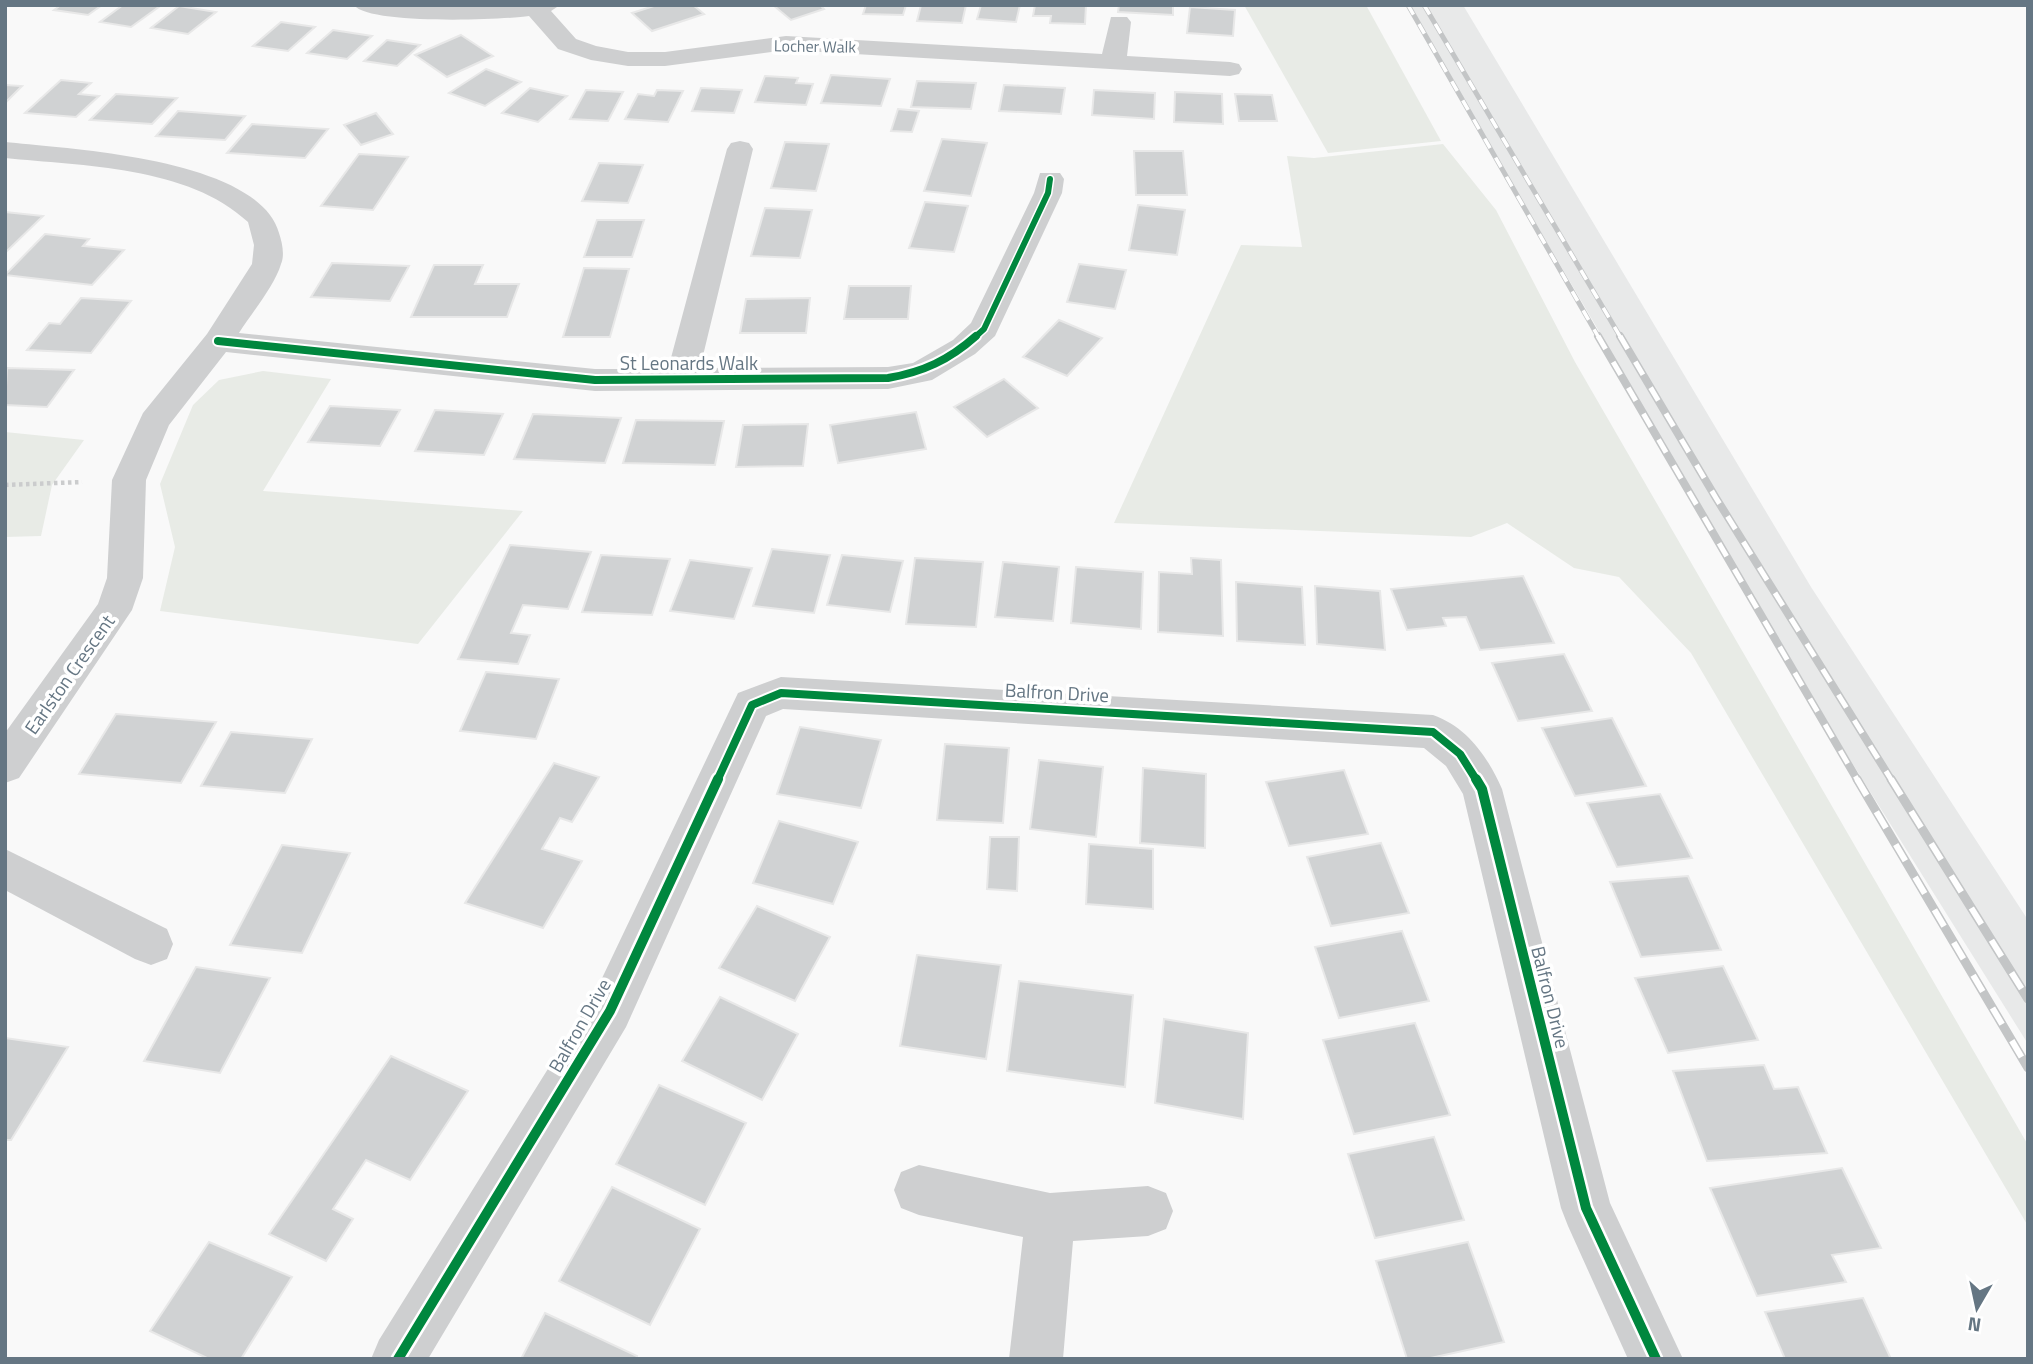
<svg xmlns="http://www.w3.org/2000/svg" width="2033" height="1364" font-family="'Titillium Web',sans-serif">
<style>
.built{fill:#e8e9e9}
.green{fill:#e8ebe6}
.building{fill:#d0d2d3;stroke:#e8e8e8;stroke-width:2}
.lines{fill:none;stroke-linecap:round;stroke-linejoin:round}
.path{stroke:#cbcccd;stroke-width:4.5;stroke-dasharray:3.5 3.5;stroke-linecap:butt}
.minor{fill:#cecfd0;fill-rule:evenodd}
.rail-far2-casing{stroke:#c3c5c6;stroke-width:5}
.rail-far1-casing{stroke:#c3c5c6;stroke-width:8}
.rail-casing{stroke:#c3c5c6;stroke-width:9}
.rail-far2{stroke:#fff;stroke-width:3.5;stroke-dasharray:11;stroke-linecap:butt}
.rail-far1{stroke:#fff;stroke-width:5;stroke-dasharray:15;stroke-linecap:butt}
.rail{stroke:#fff;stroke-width:6;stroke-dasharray:19;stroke-linecap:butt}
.cycleway-far2-casing{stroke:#fff;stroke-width:9}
.cycleway-far1-casing{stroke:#fff;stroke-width:12}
.cycleway-casing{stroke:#fff;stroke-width:15}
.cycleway-far2{stroke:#00873e;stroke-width:6}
.cycleway-far1{stroke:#00873e;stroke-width:8}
.cycleway{stroke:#00873e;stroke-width:10}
.labels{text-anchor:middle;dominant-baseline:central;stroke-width:7;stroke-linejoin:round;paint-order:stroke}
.far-street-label{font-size:16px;fill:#657683;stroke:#fff}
.street-label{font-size:19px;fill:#657683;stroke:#fff}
</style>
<rect width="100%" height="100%" fill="#f9f9f9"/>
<path class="built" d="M 1408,5 L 1463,5 L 1811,587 L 2028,920 L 2028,1044 L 1844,750 Z"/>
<g class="green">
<path d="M 1244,5 L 1366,5 L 1441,141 L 1328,153 Z"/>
<path d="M 1443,144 L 1496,210 L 1575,362 L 2028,1145 L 2028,1226 L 1691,653 L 1619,577 L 1574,568 L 1507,523 L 1471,537 L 1114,523 L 1241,245 L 1302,247 L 1287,156 L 1314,158 Z"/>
<path d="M 263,371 L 331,379 L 263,491 L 523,511 L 418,644 L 160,611 L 175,547 L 160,484 L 193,405 L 219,380 Z"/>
<path d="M 5,432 L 84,440 L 52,485 L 41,536 L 5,537 Z"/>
</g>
<g class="building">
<path d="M 61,5 L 102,5 L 88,15 L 54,10 Z"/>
<path d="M 123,5 L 157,5 L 160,6 L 131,27 L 100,22 Z"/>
<path d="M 657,5 L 693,5 L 704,14 L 652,31 L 632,13 Z"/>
<path d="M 773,5 L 820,5 L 824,9 L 791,20 Z"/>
<path d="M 866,5 L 906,5 L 903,15 L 863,14 Z"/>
<path d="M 921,5 L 966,5 L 962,23 L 917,21 Z"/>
<path d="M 981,5 L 1020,5 L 1016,22 L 977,19 Z"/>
<path d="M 1035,5 L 1086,5 L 1085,24 L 1050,23 L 1051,16 L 1033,16 Z"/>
<path d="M 1119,5 L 1173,5 L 1173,15 L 1118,12 Z"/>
<path d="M 179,6 L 216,12 L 188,34 L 151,28 Z"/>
<path d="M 1190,7 L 1235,10 L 1233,36 L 1187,33 Z"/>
<path d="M 281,22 L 315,27 L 288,51 L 253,46 Z"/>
<path d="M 333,30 L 372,36 L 347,59 L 307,53 Z"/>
<path d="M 461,35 L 493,56 L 447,77 L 415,55 Z"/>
<path d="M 387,40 L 420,45 L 397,66 L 364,61 Z"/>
<path d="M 486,69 L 521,82 L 485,106 L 449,93 Z"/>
<path d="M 831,75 L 890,79 L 881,106 L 821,103 Z"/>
<path d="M 765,76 L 798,78 L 796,83 L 813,84 L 806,105 L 755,102 Z"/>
<path d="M 61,80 L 91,83 L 79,94 L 99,96 L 76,117 L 25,113 Z"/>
<path d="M 917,81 L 976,83 L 971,109 L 911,107 Z"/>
<path d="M 5,85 L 22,86 L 5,103 Z"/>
<path d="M 1004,85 L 1065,88 L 1061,114 L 999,111 Z"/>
<path d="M 530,88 L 567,96 L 538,122 L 502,113 Z"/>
<path d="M 701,88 L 742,90 L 734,113 L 692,111 Z"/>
<path d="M 586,90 L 623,92 L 608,121 L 570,119 Z"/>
<path d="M 657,90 L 683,91 L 668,122 L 625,119 L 638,94 L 654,96 Z"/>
<path d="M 1094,90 L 1155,93 L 1154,119 L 1092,115 Z"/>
<path d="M 1175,92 L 1222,94 L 1223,124 L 1174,122 Z"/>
<path d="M 116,94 L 177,98 L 152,124 L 90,120 Z"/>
<path d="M 1235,94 L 1272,95 L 1277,121 L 1239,121 Z"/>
<path d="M 898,109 L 919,111 L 912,132 L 891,131 Z"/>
<path d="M 178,111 L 245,116 L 225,140 L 156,136 Z"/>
<path d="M 376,113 L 393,134 L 361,145 L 344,125 Z"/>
<path d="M 252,124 L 328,129 L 305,158 L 227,153 Z"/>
<path d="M 942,139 L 987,143 L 971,196 L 924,191 Z"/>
<path d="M 785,142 L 829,144 L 816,191 L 771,188 Z"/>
<path d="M 1134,151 L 1183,151 L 1187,195 L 1136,195 Z"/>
<path d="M 359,154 L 408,157 L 373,210 L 321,206 Z"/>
<path d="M 599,163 L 643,165 L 628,203 L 582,201 Z"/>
<path d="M 925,202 L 968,206 L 954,252 L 909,248 Z"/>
<path d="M 1138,205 L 1185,210 L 1177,255 L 1129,250 Z"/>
<path d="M 765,208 L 812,210 L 800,258 L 751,256 Z"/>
<path d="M 5,212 L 43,216 L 5,253 Z"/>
<path d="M 597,220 L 644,220 L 632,257 L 584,257 Z"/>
<path d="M 45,234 L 89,239 L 83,246 L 124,250 L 92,285 L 5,275 Z"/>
<path d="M 332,263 L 409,266 L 390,301 L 311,297 Z"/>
<path d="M 1079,264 L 1126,270 L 1115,309 L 1067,302 Z"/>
<path d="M 434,265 L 483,265 L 475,284 L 519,284 L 507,317 L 411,317 Z"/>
<path d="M 584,268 L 629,269 L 610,337 L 563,337 Z"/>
<path d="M 849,286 L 911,286 L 908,319 L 844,319 Z"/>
<path d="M 81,298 L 131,301 L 91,353 L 27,350 L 49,323 L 60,324 Z"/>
<path d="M 810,298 L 806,333 L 740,333 L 746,299 Z"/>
<path d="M 1059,320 L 1102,338 L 1067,376 L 1023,357 Z"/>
<path d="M 7,368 L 74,370 L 47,407 L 5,405 Z"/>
<path d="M 1004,379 L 1038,408 L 987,437 L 954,407 Z"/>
<path d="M 330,406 L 400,410 L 380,446 L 308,442 Z"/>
<path d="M 435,410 L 503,414 L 484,455 L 415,451 Z"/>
<path d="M 916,412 L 926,449 L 838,463 L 830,425 Z"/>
<path d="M 533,414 L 621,418 L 605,463 L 514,459 Z"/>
<path d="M 636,420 L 724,421 L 715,465 L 623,463 Z"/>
<path d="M 808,424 L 803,466 L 736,467 L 743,425 Z"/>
<path d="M 510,545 L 591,552 L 568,609 L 523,605 L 511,633 L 530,635 L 518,664 L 458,659 Z"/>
<path d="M 772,549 L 830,555 L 814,613 L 753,606 Z"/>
<path d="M 601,555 L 670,559 L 652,615 L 582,612 Z"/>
<path d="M 842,555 L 903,561 L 890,612 L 827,605 Z"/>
<path d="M 915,558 L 983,562 L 976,627 L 906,624 Z"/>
<path d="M 1191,558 L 1221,560 L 1223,636 L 1158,632 L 1159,572 L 1192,574 Z"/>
<path d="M 690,560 L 752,568 L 734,619 L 670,611 Z"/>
<path d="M 1003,562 L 1059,567 L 1053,621 L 995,617 Z"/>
<path d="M 1076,567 L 1143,572 L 1141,629 L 1071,623 Z"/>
<path d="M 1523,576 L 1554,643 L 1480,650 L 1466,617 L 1443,618 L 1446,626 L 1407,630 L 1391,589 Z"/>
<path d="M 1236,582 L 1302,587 L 1305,645 L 1237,641 Z"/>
<path d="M 1315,586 L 1380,591 L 1385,650 L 1317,644 Z"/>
<path d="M 1564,654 L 1592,711 L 1518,721 L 1492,663 Z"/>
<path d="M 486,672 L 559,679 L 536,739 L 460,731 Z"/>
<path d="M 116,714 L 216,722 L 181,783 L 79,774 Z"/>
<path d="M 1612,718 L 1646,786 L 1575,796 L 1542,728 Z"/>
<path d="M 800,727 L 881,740 L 861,808 L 777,794 Z"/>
<path d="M 231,732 L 312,739 L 285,793 L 201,786 Z"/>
<path d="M 945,744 L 1009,748 L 1003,823 L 937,820 Z"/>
<path d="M 1039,760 L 1103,767 L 1096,837 L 1030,829 Z"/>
<path d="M 554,763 L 599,777 L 572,822 L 560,818 L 542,849 L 582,861 L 543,928 L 465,903 Z"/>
<path d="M 1143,768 L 1206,774 L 1205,848 L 1140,843 Z"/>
<path d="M 1344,770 L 1368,834 L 1289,846 L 1266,782 Z"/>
<path d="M 1660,794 L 1692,858 L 1617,867 L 1587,803 Z"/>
<path d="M 779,821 L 858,842 L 833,904 L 753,883 Z"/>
<path d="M 990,837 L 1019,837 L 1017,891 L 987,889 Z"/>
<path d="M 1381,843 L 1409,913 L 1331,926 L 1307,857 Z"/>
<path d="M 1089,844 L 1153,849 L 1153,909 L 1086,904 Z"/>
<path d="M 282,845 L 350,853 L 302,953 L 230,945 Z"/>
<path d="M 1688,876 L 1721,950 L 1641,957 L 1610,882 Z"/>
<path d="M 757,906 L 830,937 L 795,1001 L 719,968 Z"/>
<path d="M 1402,931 L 1429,1001 L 1339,1018 L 1315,947 Z"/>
<path d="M 917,955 L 1001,965 L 986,1059 L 900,1046 Z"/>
<path d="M 1723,966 L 1758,1040 L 1668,1053 L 1635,978 Z"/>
<path d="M 196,967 L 270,978 L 220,1073 L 144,1061 Z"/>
<path d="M 1019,981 L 1133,995 L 1125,1087 L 1007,1071 Z"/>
<path d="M 720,997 L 798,1034 L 762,1100 L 682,1061 Z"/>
<path d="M 1164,1019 L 1248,1033 L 1243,1119 L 1155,1103 Z"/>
<path d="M 1415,1023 L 1450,1115 L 1354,1134 L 1323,1040 Z"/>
<path d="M 5,1038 L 68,1047 L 11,1140 L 5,1140 Z"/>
<path d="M 391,1056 L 468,1091 L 410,1180 L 366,1160 L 333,1209 L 353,1219 L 326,1261 L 269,1234 Z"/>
<path d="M 1764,1065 L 1774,1089 L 1798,1087 L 1827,1153 L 1707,1161 L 1673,1071 Z"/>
<path d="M 659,1085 L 746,1123 L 705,1205 L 616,1164 Z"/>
<path d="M 1434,1137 L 1464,1220 L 1375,1238 L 1348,1154 Z"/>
<path d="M 1842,1168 L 1881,1248 L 1832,1255 L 1846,1282 L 1757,1296 L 1710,1188 Z"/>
<path d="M 612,1187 L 700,1229 L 650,1325 L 559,1281 Z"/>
<path d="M 209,1242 L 292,1277 L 241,1359 L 209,1359 L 150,1331 Z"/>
<path d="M 1468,1242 L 1504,1342 L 1426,1359 L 1407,1359 L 1376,1261 Z"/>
<path d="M 1863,1298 L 1891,1359 L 1785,1359 L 1765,1312 Z"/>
<path d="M 545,1313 L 637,1356 L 636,1359 L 521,1359 Z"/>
</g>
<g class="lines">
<path class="path" d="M 5,485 L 82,482"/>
<g class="minor">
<path d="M 354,5 L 560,5 L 551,11 L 576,39 L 596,46 L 628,52 L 665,52 L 786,36 L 1102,54 L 1111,17 L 1127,17 L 1131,22 L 1127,56 L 1230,62 L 1239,64 L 1242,69 L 1239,74 L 1230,76 L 786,50 L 665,66 L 628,66 L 591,60 L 558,49 L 529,16 C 503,20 368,25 354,5 Z"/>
<path d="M 740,141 L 749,143 L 753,149 L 700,368 L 888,367 L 913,363 L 953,340 L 971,323 L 1034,193 L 1040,173 L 1060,173 L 1064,179 L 1062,193 L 995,336 L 975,354 L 932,380 L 888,389 L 595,391 L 226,352 L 169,425 L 146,480 L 143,578 L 132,610 L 19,778 L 5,783 L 5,733 L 98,604 L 107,578 L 112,480 L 143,413 L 207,334 L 252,264 L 254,245 L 248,222 C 188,166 82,166 5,158 L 5,142 C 70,149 258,158 279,233 C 282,242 285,255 281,264 C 275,285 251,314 239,333 L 595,369 L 668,369 L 727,149 L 731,143 Z"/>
<path d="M 781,677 L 1433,715 C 1467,727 1488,757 1502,789 L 1610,1203 L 1683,1359 L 1628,1359 L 1568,1226 L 1561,1208 L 1463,794 L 1446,766 L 1424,748 L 783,709 L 766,716 L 626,1027 L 428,1359 L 371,1359 L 379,1340 L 594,995 L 738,693 Z"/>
<path d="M 5,849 L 167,929 L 173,944 L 167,959 L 151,965 L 135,959 L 5,890 Z"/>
<path d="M 919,1165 L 1050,1193 L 1148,1186 L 1166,1193 L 1173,1211 L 1166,1229 L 1148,1236 L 1073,1241 L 1063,1359 L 1009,1359 L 1023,1237 L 919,1215 L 901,1208 L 894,1190 L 901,1172 Z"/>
</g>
<defs>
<g id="rail-far2">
<path d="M 1408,5 L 1599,338"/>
<path d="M 1424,5 L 1621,338"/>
</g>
<g id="rail-far1">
<path d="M 1598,336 L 1858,781"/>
<path d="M 1620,336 L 1716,498 L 1892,781"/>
</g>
<g id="rail">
<path d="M 1857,779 L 2028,1068"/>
<path d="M 1891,779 L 2028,999"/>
</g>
</defs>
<use href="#rail-far2" class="rail-far2-casing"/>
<use href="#rail-far1" class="rail-far1-casing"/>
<use href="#rail" class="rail-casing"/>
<use href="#rail-far2" class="rail-far2"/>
<use href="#rail-far1" class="rail-far1"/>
<use href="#rail" class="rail"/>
<defs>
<path id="cycleway-far2" d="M 974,338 L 984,329 L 1048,193 L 1050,179"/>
<g id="cycleway-far1">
<path d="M 218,341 L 595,380 L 888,378 C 923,372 949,360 976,336"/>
<path d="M 717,781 L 752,705 L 781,693 L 1433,732 L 1460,754 L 1477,781"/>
</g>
<g id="cycleway">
<path d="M 1476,779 L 1482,789 L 1586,1208 L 1656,1359"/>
<path d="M 398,1359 L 610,1011 L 718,779"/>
</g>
</defs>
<use href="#cycleway-far2" class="cycleway-far2-casing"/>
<use href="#cycleway-far1" class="cycleway-far1-casing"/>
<use href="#cycleway" class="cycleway-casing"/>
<use href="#cycleway-far2" class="cycleway-far2"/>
<use href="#cycleway-far1" class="cycleway-far1"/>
<use href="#cycleway" class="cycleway"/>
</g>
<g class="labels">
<g class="far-street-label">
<text transform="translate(815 46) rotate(1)">Locher Walk</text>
</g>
<g class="street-label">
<text x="689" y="362">St Leonards Walk</text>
<text transform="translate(69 674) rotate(-55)">Earlston Crescent</text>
<text transform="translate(1057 692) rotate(3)">Balfron Drive</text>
<text transform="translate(1551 997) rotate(76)">Balfron Drive</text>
<text transform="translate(579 1025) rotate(-60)">Balfron Drive</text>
</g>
</g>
<rect width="2033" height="1364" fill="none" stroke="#657683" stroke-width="14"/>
<g transform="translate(1977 1308) rotate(189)" stroke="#ffffff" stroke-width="5" paint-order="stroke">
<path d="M0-5L12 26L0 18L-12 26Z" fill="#657683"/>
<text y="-10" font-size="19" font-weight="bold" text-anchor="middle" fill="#657683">N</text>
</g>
</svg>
